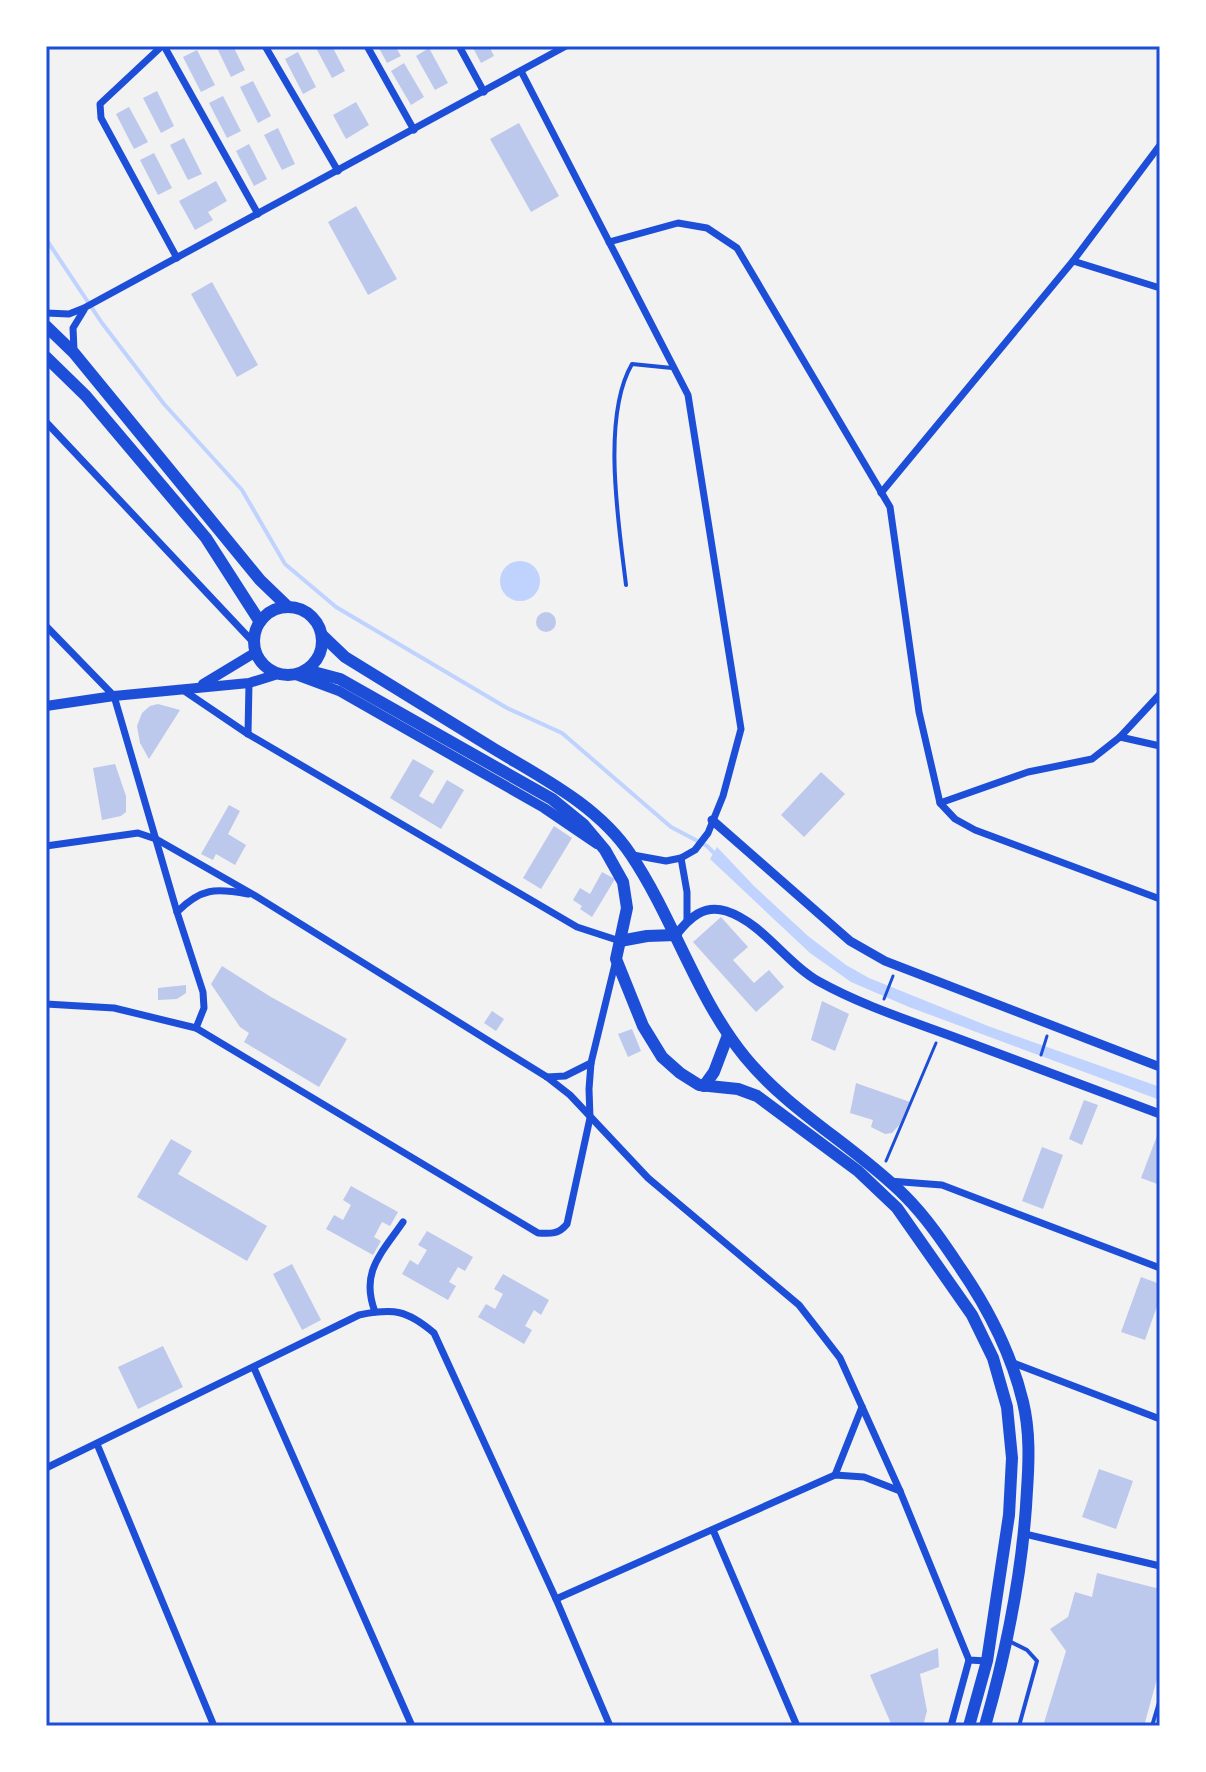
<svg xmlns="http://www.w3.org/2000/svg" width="1206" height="1772" font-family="'PT Sans Narrow',sans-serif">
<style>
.water{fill:#bfd3fe}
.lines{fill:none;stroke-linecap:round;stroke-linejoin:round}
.stream{stroke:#bfd3fe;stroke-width:4}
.building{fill:#bdc9ec}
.path{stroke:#1d4ed8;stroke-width:3}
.service{stroke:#1d4ed8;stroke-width:4}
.minor{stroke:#1d4ed8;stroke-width:7}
.tertiary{stroke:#1d4ed8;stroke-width:9}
.secondary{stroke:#1d4ed8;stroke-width:10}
.primary{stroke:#1d4ed8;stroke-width:12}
.neatline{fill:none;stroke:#1d4ed8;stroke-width:3}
</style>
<rect width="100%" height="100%" fill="#f2f2f2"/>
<g class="water">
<circle cx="520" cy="581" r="20"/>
<path d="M 717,847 L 754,886 L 808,936 L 846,965 L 869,978 L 988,1026 L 1160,1087 L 1160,1100 L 909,1007 L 851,982 L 810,953 L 710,859 Z"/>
</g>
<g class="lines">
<path class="stream" d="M 46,239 L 102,323 L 164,404 L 242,490 L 285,564 L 336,607 L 507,708 L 562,733 L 671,827 L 707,846 L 717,856"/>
</g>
<g class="building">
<path d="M 216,46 L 233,46 L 245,70 L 231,77 Z"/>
<path d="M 315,46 L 332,46 L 345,71 L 332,78 Z"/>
<path d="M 378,46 L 395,46 L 401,56 L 387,63 Z"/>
<path d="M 472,46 L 489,46 L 494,56 L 481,63 Z"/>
<path d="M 429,48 L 448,83 L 435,90 L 416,56 Z"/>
<path d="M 197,50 L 215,85 L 201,92 L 183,57 Z"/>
<path d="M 298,52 L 316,87 L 303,94 L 285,59 Z"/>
<path d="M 404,63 L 424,97 L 411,105 L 391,71 Z"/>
<path d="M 253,81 L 271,116 L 258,123 L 240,87 Z"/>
<path d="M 157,91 L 174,126 L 161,133 L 143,98 Z"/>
<path d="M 223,96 L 241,131 L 227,138 L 209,103 Z"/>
<path d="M 356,102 L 369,125 L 346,139 L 333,115 Z"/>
<path d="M 129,107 L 148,142 L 134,149 L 116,114 Z"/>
<path d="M 519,123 L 559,196 L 531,212 L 490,139 Z"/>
<path d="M 278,128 L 295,164 L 282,170 L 264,135 Z"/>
<path d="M 184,138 L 202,174 L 188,180 L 170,145 Z"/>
<path d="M 249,144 L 267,179 L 254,186 L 236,151 Z"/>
<path d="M 154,153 L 172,188 L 158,195 L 140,160 Z"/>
<path d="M 216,181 L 227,201 L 208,212 L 213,220 L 195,230 L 179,201 Z"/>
<path d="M 356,206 L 397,279 L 368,295 L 328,222 Z"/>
<path d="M 212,282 L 258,365 L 237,377 L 191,294 Z"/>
<circle cx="546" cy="622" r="10"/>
<path d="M 158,704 L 180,710 L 149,759 L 140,743 L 137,726 L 142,713 L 150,706 Z"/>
<path d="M 413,759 L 434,771 L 419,796 L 433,804 L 447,780 L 464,790 L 441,829 L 390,798 Z"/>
<path d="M 115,764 L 126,796 L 126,812 L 121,816 L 102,820 L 93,768 Z"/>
<path d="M 821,772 L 845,794 L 804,837 L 781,815 Z"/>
<path d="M 229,805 L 240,811 L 228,834 L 246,845 L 235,865 L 216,854 L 213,860 L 201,854 Z"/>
<path d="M 554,826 L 572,838 L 541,889 L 523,878 Z"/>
<path d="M 602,872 L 615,879 L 592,917 L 580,909 L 582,906 L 573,900 L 580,888 L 590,894 Z"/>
<path d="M 721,917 L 748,947 L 733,960 L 754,983 L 769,970 L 784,987 L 756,1012 L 693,942 Z"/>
<path d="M 222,966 L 271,997 L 347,1039 L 319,1087 L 244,1042 L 249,1033 L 240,1027 L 211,984 Z"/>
<path d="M 186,985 L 186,993 L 177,999 L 158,1000 L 158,988 Z"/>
<path d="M 822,1001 L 849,1014 L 835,1051 L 811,1040 Z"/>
<path d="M 492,1011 L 504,1019 L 496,1031 L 484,1023 Z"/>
<path d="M 632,1029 L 641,1051 L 628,1057 L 618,1034 Z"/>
<path d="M 856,1083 L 910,1102 L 900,1124 L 892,1133 L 885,1134 L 871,1127 L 873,1120 L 850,1113 Z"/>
<path d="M 1084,1100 L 1098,1105 L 1082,1145 L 1069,1139 Z"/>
<path d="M 1160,1128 L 1160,1185 L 1141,1178 Z"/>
<path d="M 171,1139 L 192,1151 L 178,1174 L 267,1226 L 247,1261 L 137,1197 Z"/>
<path d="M 1042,1147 L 1063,1155 L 1043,1209 L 1022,1201 Z"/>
<path d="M 351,1186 L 398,1212 L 390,1226 L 382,1222 L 374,1237 L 381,1241 L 373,1255 L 326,1229 L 334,1215 L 343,1220 L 351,1205 L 343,1200 Z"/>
<path d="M 427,1231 L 473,1257 L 465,1271 L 458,1267 L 449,1282 L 456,1286 L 448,1300 L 402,1274 L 410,1260 L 418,1265 L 427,1250 L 418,1245 Z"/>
<path d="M 292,1264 L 321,1320 L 302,1330 L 273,1274 Z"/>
<path d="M 503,1274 L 549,1300 L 541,1315 L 534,1310 L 525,1326 L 532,1330 L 524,1344 L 478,1317 L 486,1304 L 495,1309 L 503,1294 L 494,1289 Z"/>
<path d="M 1141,1277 L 1160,1284 L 1160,1298 L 1145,1340 L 1121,1332 Z"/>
<path d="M 163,1346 L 183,1387 L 138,1409 L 118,1367 Z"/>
<path d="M 1099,1469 L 1133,1481 L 1116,1529 L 1082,1517 Z"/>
<path d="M 1097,1573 L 1160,1589 L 1160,1668 L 1144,1726 L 1043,1726 L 1066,1651 L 1050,1629 L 1068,1617 L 1075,1592 L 1092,1597 Z"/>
<path d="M 938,1648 L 939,1667 L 920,1674 L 927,1711 L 923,1726 L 892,1726 L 870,1675 Z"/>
</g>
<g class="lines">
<g class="path">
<path d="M 884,999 L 893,976"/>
<path d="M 1041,1055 L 1047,1036"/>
<path d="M 886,1161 L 936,1043"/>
</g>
<g class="service">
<path d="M 626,585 C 619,526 601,417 632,364 L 672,368"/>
<path d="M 1009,1641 L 1027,1650 L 1037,1661 L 1019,1726"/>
<path d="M 1152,1726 L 1160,1699"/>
</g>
<g class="minor">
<path d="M 162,46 L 100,104 L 101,118 L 177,258"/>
<path d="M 164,46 L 258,214"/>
<path d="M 265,46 L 338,171"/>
<path d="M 367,46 L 414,130"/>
<path d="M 459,46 L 484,92"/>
<path d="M 521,71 L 688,395 L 741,729 L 723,796 L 708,833 L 695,850 L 681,858 L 666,861 L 633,855"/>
<path d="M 609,242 L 678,223 L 707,228 L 737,248 L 890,507 L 919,712 L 940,803 L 955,819 L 975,830 L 1160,899"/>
<path d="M 1073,261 L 1160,288"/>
<path d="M 46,313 L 69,314 L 84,308 L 566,46"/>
<path d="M 74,350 L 73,328 L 84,310"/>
<path d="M 46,422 L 255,644"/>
<path d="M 881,493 L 1073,261 L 1160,145"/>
<path d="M 46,626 L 114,696 L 177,912 L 203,992 L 204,1008 L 196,1028"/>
<path d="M 183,690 L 248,734 L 577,927 L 620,941"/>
<path d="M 248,734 L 249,683"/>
<path d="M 1120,737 L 1160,694"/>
<path d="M 940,803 L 1028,772 L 1092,759 L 1120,737 L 1160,746"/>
<path d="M 46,846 L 138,833 L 156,839 L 254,895 L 547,1077 L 570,1095 L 648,1178 L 799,1305 L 840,1358 L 900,1491 L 969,1660 L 987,1661"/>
<path d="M 681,858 L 687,892 L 687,921"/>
<path d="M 177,912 C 201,888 215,888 248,894"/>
<path d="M 46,1004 L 114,1008 L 196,1028 L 538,1233 C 551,1234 559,1234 567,1224 L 590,1118 L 589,1089 L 591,1063 L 616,960"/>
<path d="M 547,1077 L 565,1076 L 591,1063"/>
<path d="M 889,1181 L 942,1185 L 1160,1268"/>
<path d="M 375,1312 C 360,1272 381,1254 403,1222"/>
<path d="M 1011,1362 L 1160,1419"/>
<path d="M 254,1368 L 412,1726"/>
<path d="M 97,1444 L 214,1726"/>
<path d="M 46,1468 L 359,1315 C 394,1308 407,1310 434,1333 L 556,1599 L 610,1726"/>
<path d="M 835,1475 L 862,1407"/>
<path d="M 713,1530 L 797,1726"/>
<path d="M 1025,1534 L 1160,1566"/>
<path d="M 556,1599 L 835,1475 L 864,1477 L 900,1491"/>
<path d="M 951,1726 L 969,1660"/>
</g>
<g class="tertiary">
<path d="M 712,820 L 850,941 L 885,961 L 1160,1067"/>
<path d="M 676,935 C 689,918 704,904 726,911 C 763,923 786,963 818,981 C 861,1005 908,1020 954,1037 C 1023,1063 1091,1088 1160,1114"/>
</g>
<g class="secondary">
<path d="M 296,675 L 339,691 L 544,808 L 597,844"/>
<path d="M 203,684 L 256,652"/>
<path d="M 46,706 L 114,696 L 249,683 L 278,674"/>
</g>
<g class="primary">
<path d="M 46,326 L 74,353 L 260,580 L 287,606"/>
<path d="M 46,357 L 86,396 L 206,538 L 260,622"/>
<circle cx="288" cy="641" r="34"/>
<path d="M 322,635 L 345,657 C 393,687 442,717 491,747 C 540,777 598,805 631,855 C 674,919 696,997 745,1057 C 790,1112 855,1146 905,1196 C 926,1217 943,1242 959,1266 C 988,1308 1011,1352 1023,1402 C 1030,1431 1029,1461 1027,1490 C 1023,1571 1007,1649 985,1726"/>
<path d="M 306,670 L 340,679 L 552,799 L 584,825 L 605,850 L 623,882 L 627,908 L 616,959 L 643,1026 L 662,1057 L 680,1073 L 699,1085 L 738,1089 L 757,1096 L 858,1171 L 897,1208 L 972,1315 L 993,1358 L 1007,1407 L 1012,1458 L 1009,1515 L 987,1661 L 969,1726"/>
<path d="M 620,941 L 647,936 L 676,935"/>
<path d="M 704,1086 L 714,1072 L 728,1035"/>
</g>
</g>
<rect width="1206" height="1772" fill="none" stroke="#ffffff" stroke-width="96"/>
<rect x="48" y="48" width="1110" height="1676" class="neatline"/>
</svg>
